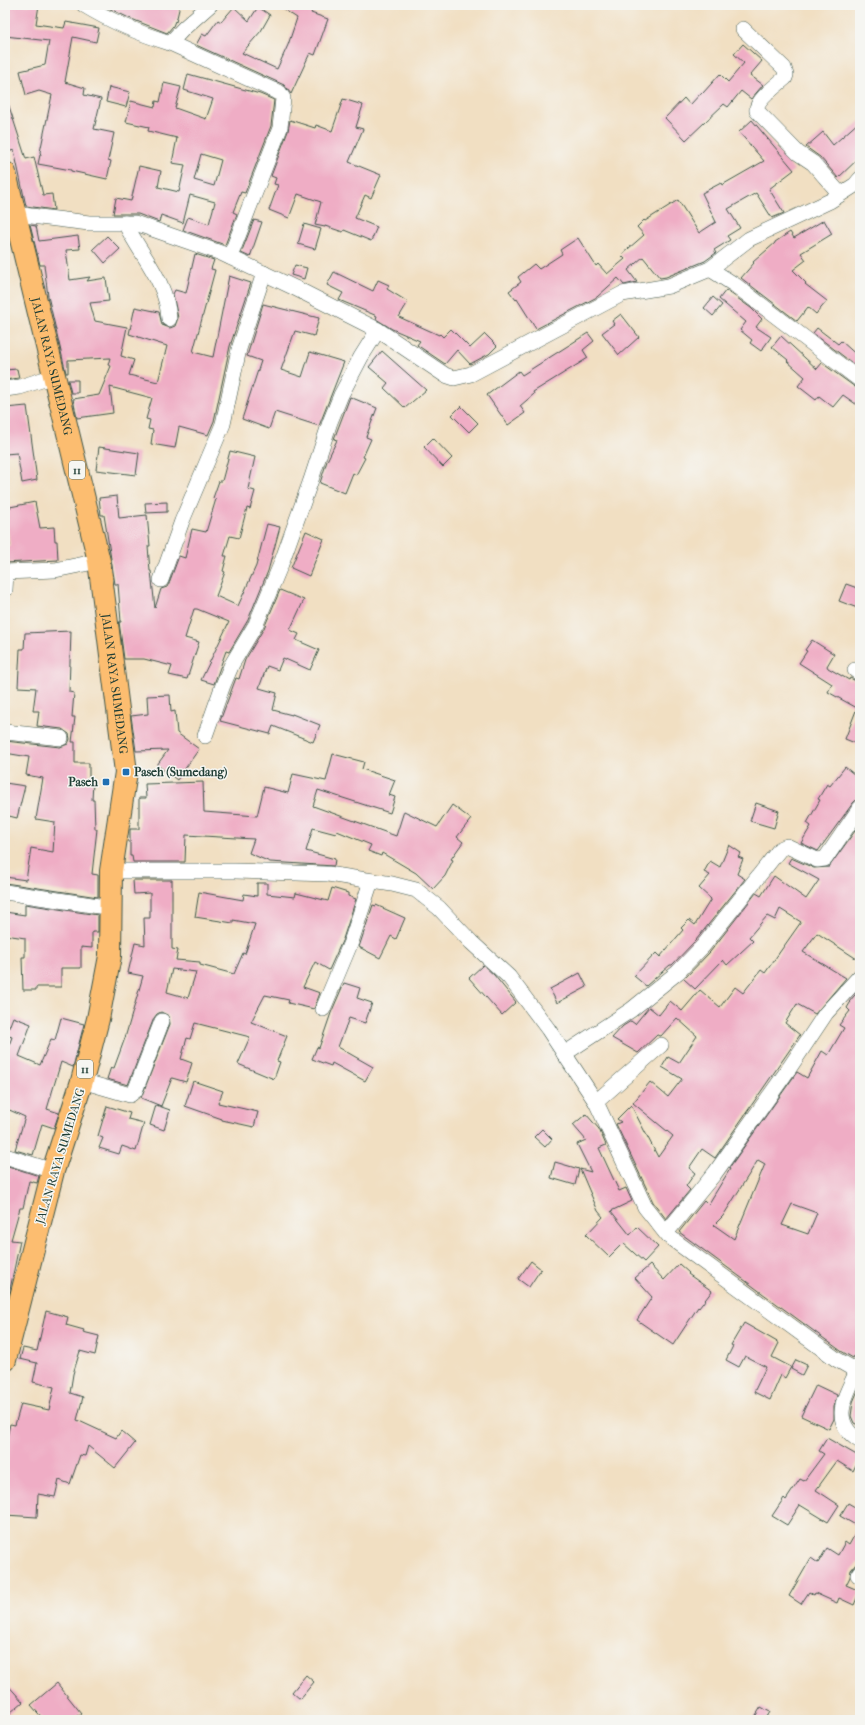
<svg xmlns="http://www.w3.org/2000/svg" width="865" height="1725" font-family="'IM FELL French Canon',serif">
<style>
.building{fill:#efadc5;fill-rule:evenodd}
.lines{fill:none;stroke-linecap:round;stroke-linejoin:round}
.minor-casing{stroke:#3e5549;stroke-width:16}
.trunk-casing{stroke:#3e5549;stroke-width:24}
.minor{stroke:#fff;stroke-width:15}
.trunk{stroke:#fcbd6f;stroke-width:22}
.poi-dot{fill:#1f6fb2;stroke:#f6f6f2;stroke-width:1.5}
.labels{text-anchor:middle;dominant-baseline:central;stroke-width:3;stroke-linejoin:round;paint-order:stroke}
.shield{fill:#f6f6f2;stroke:#60746d;stroke-width:1}
.shield-label{font-size:11px;font-weight:bold;fill:#1f3d34}
.street-label{font-size:12px;fill:#1f3d34;stroke:#f6f6f2}
.poi-label{font-size:12px;font-weight:bold;fill:#1f3d34;stroke:#f6f6f2;text-anchor:start}
</style>
<rect width="100%" height="100%" fill="#f6f6f2"/>
<filter id="ink" filterUnits="userSpaceOnUse"><feTurbulence type="fractalNoise" baseFrequency=".025" numOctaves="2"/><feDisplacementMap in="SourceGraphic" scale="8" xChannelSelector="R" yChannelSelector="G"/><feConvolveMatrix kernelMatrix="1 2 1 2 8 2 1 2 1" color-interpolation-filters="sRGB"/></filter>
<filter id="wash" filterUnits="userSpaceOnUse"><feTurbulence type="fractalNoise" baseFrequency=".012" numOctaves="4" result="noise"/><feDisplacementMap in="SourceGraphic" scale="16" xChannelSelector="R" yChannelSelector="G"/><feGaussianBlur stdDeviation="0.9" result="paint"/><feColorMatrix in="noise" values="0 0 0 0 0 0 0 0 0 0 0 0 0 0 0 0 0 1.4 0 .05"/><feComposite in="paint" operator="in"/></filter>
<g filter="url(#wash)">
<rect width="100%" height="100%" fill="#f1dfc2"/>
<g id="blocks">
<g class="building">
<path d="M 9,5 L 39,5 L 36,24 L 64,28 L 66,22 L 99,28 L 96,42 L 73,37 L 65,82 L 85,88 L 84,95 L 101,99 L 94,129 L 114,133 L 108,160 L 111,161 L 107,179 L 71,171 L 71,170 L 38,164 L 40,155 L 41,155 L 40,152 L 52,95 L 39,91 L 26,95 L 20,71 L 45,65 L 49,41 L 5,36 L 5,18 L 7,17 Z"/>
<path d="M 102,5 L 180,5 L 176,22 L 175,21 L 173,26 L 167,33 L 129,18 Z"/>
<path d="M 277,5 L 295,5 L 312,11 L 311,13 L 328,19 L 315,55 L 310,53 L 291,94 L 284,85 L 196,45 L 202,34 L 206,36 L 218,20 L 221,22 L 234,7 L 249,21 L 258,7 L 270,15 L 261,31 L 242,53 L 277,69 L 288,45 L 297,18 Z"/>
<path d="M 743,44 L 762,61 L 750,75 L 763,85 L 751,99 L 741,91 L 728,107 L 724,104 L 686,140 L 665,118 L 684,98 L 690,105 L 702,92 L 703,93 L 720,74 L 728,82 L 744,63 L 734,54 Z"/>
<path d="M 188,74 L 260,94 L 274,100 L 271,126 L 245,193 L 241,192 L 233,212 L 237,214 L 225,245 L 183,230 L 188,217 L 209,224 L 215,202 L 190,195 L 183,223 L 161,215 L 159,222 L 138,214 L 113,214 L 116,198 L 131,201 L 139,166 L 161,171 L 158,187 L 179,192 L 185,165 L 172,163 L 177,138 L 148,131 L 149,127 L 126,122 L 131,101 L 155,107 L 156,101 L 160,102 L 164,83 L 181,87 L 175,108 L 206,119 L 213,99 L 184,90 ZM 201,154 L 221,160 L 214,186 L 194,180 Z"/>
<path d="M 109,87 L 130,92 L 126,107 L 106,102 Z"/>
<path d="M 343,99 L 363,105 L 356,127 L 363,129 L 349,162 L 381,175 L 371,198 L 365,195 L 355,218 L 377,227 L 371,241 L 344,230 L 343,232 L 325,226 L 325,227 L 315,225 L 321,202 L 298,194 L 289,218 L 269,210 L 278,185 L 274,184 L 276,178 L 271,176 L 288,131 L 290,120 L 315,128 L 316,125 L 332,131 Z"/>
<path d="M 5,100 L 7,100 L 26,159 L 34,157 L 43,195 L 52,194 L 54,210 L 26,206 L 14,150 L 5,153 Z"/>
<path d="M 752,120 L 794,170 L 769,189 L 784,213 L 772,218 L 756,193 L 728,209 L 740,228 L 727,236 L 730,240 L 714,250 L 716,253 L 705,261 L 666,277 L 660,278 L 643,257 L 628,270 L 637,282 L 624,285 L 618,278 L 597,297 L 536,329 L 517,299 L 516,300 L 509,291 L 521,282 L 518,277 L 534,264 L 539,269 L 562,254 L 560,250 L 578,238 L 596,266 L 598,264 L 607,274 L 625,259 L 621,255 L 644,235 L 637,227 L 644,220 L 645,221 L 678,200 L 699,233 L 716,222 L 702,193 L 721,183 L 722,185 L 764,161 L 739,132 Z"/>
<path d="M 860,121 L 860,157 L 838,178 L 820,157 L 806,147 L 823,132 L 833,145 Z"/>
<path d="M 254,220 L 262,222 L 250,257 L 241,253 Z"/>
<path d="M 824,220 L 832,234 L 801,253 L 806,260 L 793,270 L 806,283 L 805,284 L 827,301 L 816,314 L 808,307 L 797,321 L 741,278 L 754,263 L 753,262 L 775,243 L 775,242 L 790,232 L 794,238 Z"/>
<path d="M 304,224 L 321,229 L 315,249 L 298,244 Z"/>
<path d="M 30,225 L 36,226 L 39,241 L 78,236 L 80,249 L 66,250 L 70,280 L 90,277 L 87,281 L 106,278 L 109,301 L 90,303 L 95,321 L 127,327 L 121,356 L 134,360 L 129,375 L 158,382 L 167,346 L 129,334 L 135,307 L 159,312 L 162,325 L 170,328 L 175,326 L 178,318 L 173,294 L 175,290 L 186,293 L 195,254 L 214,260 L 211,269 L 215,270 L 193,352 L 213,357 L 229,276 L 251,283 L 230,346 L 214,421 L 208,435 L 179,427 L 175,448 L 151,444 L 153,430 L 148,429 L 150,420 L 146,419 L 152,398 L 110,387 L 113,413 L 77,418 L 73,399 L 99,395 L 111,366 L 108,365 L 110,358 L 68,360 L 68,373 L 66,373 L 48,296 L 44,265 L 40,265 Z"/>
<path d="M 107,236 L 120,249 L 105,263 L 93,249 Z"/>
<path d="M 295,265 L 307,268 L 304,279 L 291,275 Z"/>
<path d="M 334,272 L 373,291 L 378,280 L 389,285 L 387,289 L 408,302 L 399,317 L 439,335 L 440,334 L 443,337 L 451,329 L 470,348 L 485,334 L 497,346 L 489,354 L 470,364 L 457,350 L 445,364 L 417,345 L 420,341 L 392,329 L 376,319 L 377,316 L 339,300 L 343,293 L 327,285 Z"/>
<path d="M 726,290 L 751,308 L 762,319 L 756,327 L 771,337 L 761,351 L 750,343 L 752,340 L 740,330 L 746,322 L 719,299 Z"/>
<path d="M 713,297 L 722,305 L 713,316 L 704,308 Z"/>
<path d="M 263,304 L 319,318 L 314,336 L 295,331 L 281,370 L 302,377 L 310,352 L 344,362 L 319,426 L 275,412 L 269,429 L 242,419 L 261,361 L 247,356 Z"/>
<path d="M 621,314 L 639,337 L 619,355 L 602,333 L 614,324 L 612,321 Z"/>
<path d="M 817,328 L 838,344 L 841,341 L 860,358 L 860,369 L 813,333 Z"/>
<path d="M 588,333 L 594,341 L 583,350 L 588,358 L 533,392 L 534,394 L 520,406 L 525,413 L 508,425 L 487,395 L 519,371 L 522,375 Z"/>
<path d="M 781,336 L 817,369 L 822,363 L 855,387 L 860,389 L 860,407 L 843,395 L 833,407 L 819,396 L 816,400 L 798,386 L 805,377 L 787,361 L 788,360 L 772,347 Z"/>
<path d="M 382,351 L 426,390 L 405,408 L 384,388 L 388,383 L 369,367 Z"/>
<path d="M 17,369 L 19,378 L 5,380 L 5,370 Z"/>
<path d="M 68,380 L 78,380 L 78,393 L 71,393 Z"/>
<path d="M 350,397 L 377,408 L 366,437 L 371,439 L 363,457 L 365,458 L 356,475 L 353,473 L 345,493 L 320,483 L 327,461 L 337,440 L 334,439 Z"/>
<path d="M 27,406 L 37,480 L 22,483 L 17,453 L 5,454 L 5,408 Z"/>
<path d="M 461,406 L 478,423 L 469,432 L 452,415 Z"/>
<path d="M 433,438 L 452,458 L 443,467 L 424,447 Z"/>
<path d="M 99,447 L 139,453 L 136,475 L 96,470 Z"/>
<path d="M 230,451 L 255,457 L 248,489 L 255,491 L 250,509 L 247,508 L 239,538 L 230,536 L 224,556 L 227,556 L 223,571 L 225,572 L 216,596 L 238,606 L 256,566 L 267,524 L 280,527 L 268,571 L 248,620 L 229,652 L 226,651 L 214,684 L 201,680 L 229,622 L 197,609 L 194,609 L 185,638 L 199,642 L 187,679 L 169,675 L 172,666 L 144,659 L 124,659 L 119,622 L 121,622 L 118,584 L 115,584 L 104,515 L 101,515 L 99,498 L 117,496 L 119,518 L 147,515 L 150,546 L 148,546 L 150,571 L 151,571 L 155,608 L 161,589 L 167,587 L 169,583 L 179,556 L 185,558 L 192,529 L 206,532 L 216,499 L 213,498 L 219,481 L 222,481 Z"/>
<path d="M 35,502 L 40,528 L 54,527 L 55,541 L 57,541 L 58,560 L 5,563 L 5,547 L 10,546 L 5,508 Z"/>
<path d="M 167,502 L 167,512 L 146,513 L 145,503 Z"/>
<path d="M 306,531 L 324,539 L 309,576 L 291,568 Z"/>
<path d="M 846,584 L 860,589 L 860,609 L 839,601 Z"/>
<path d="M 280,590 L 304,600 L 290,630 L 299,634 L 296,640 L 319,650 L 310,670 L 283,658 L 278,670 L 267,666 L 259,688 L 277,693 L 273,710 L 292,715 L 292,714 L 320,725 L 313,742 L 273,726 L 270,734 L 220,721 L 236,678 L 239,679 L 245,660 L 264,628 Z"/>
<path d="M 71,631 L 69,692 L 74,693 L 72,717 L 75,717 L 72,742 L 75,742 L 75,763 L 89,763 L 89,782 L 93,782 L 92,800 L 94,800 L 95,829 L 97,829 L 92,874 L 98,875 L 98,897 L 5,883 L 5,877 L 26,880 L 31,848 L 53,852 L 55,822 L 36,819 L 43,778 L 26,775 L 29,757 L 5,753 L 5,741 L 60,747 L 68,744 L 70,739 L 69,734 L 62,729 L 37,726 L 39,711 L 33,711 L 36,688 L 18,687 L 20,649 L 24,649 L 25,633 Z"/>
<path d="M 812,640 L 834,654 L 827,666 L 828,668 L 849,680 L 850,678 L 860,683 L 860,745 L 845,739 L 857,708 L 828,692 L 832,684 L 799,663 L 807,651 L 805,650 Z"/>
<path d="M 170,695 L 171,712 L 175,711 L 177,733 L 199,749 L 177,780 L 157,765 L 168,750 L 136,751 L 131,716 L 148,714 L 147,696 Z"/>
<path d="M 333,754 L 364,762 L 362,769 L 395,780 L 389,795 L 395,797 L 390,813 L 318,790 L 313,806 L 396,836 L 404,811 L 437,827 L 452,805 L 471,819 L 457,837 L 463,842 L 451,859 L 453,860 L 445,876 L 433,889 L 416,873 L 382,853 L 381,856 L 368,851 L 371,845 L 337,831 L 336,834 L 313,828 L 306,851 L 335,859 L 334,866 L 270,862 L 249,853 L 254,839 L 186,835 L 185,862 L 133,862 L 132,856 L 130,856 L 130,829 L 139,829 L 139,798 L 146,798 L 145,784 L 203,782 L 204,812 L 257,816 L 264,787 L 288,793 L 293,774 L 326,781 Z"/>
<path d="M 845,767 L 860,779 L 860,796 L 853,803 L 818,851 L 801,843 L 811,826 L 807,823 L 820,800 L 818,799 L 827,784 L 830,786 Z"/>
<path d="M 5,783 L 25,786 L 17,818 L 5,815 Z"/>
<path d="M 756,803 L 779,811 L 774,828 L 750,821 Z"/>
<path d="M 860,824 L 860,961 L 817,933 L 803,952 L 846,978 L 815,1014 L 797,1004 L 785,1023 L 800,1035 L 715,1158 L 702,1149 L 689,1168 L 695,1173 L 686,1186 L 690,1190 L 666,1219 L 653,1202 L 616,1124 L 621,1122 L 617,1119 L 631,1105 L 658,1157 L 673,1136 L 633,1103 L 650,1082 L 668,1097 L 682,1079 L 662,1067 L 668,1057 L 679,1063 L 697,1036 L 677,1018 L 661,1036 L 657,1035 L 638,1053 L 612,1038 L 623,1026 L 631,1021 L 635,1024 L 649,1007 L 659,1015 L 670,1001 L 682,1011 L 700,990 L 720,1007 L 735,987 L 743,993 L 761,970 L 765,973 L 801,922 L 780,909 L 775,920 L 767,916 L 749,937 L 753,941 L 727,965 L 723,960 L 695,989 L 684,979 L 710,952 L 756,893 L 761,896 L 774,876 L 806,899 L 819,880 L 788,863 L 791,858 L 814,868 L 829,867 Z"/>
<path d="M 729,845 L 741,853 L 738,857 L 743,859 L 737,874 L 745,879 L 696,940 L 672,965 L 670,965 L 646,986 L 634,976 L 656,953 L 660,957 L 683,930 L 681,928 L 689,920 L 695,925 L 711,899 L 699,888 L 710,875 L 704,872 L 710,861 L 720,867 Z"/>
<path d="M 133,880 L 172,880 L 172,949 L 178,950 L 176,960 L 200,962 L 200,965 L 234,974 L 243,953 L 245,954 L 255,924 L 233,920 L 233,923 L 195,917 L 199,892 L 243,900 L 244,894 L 257,896 L 257,883 L 267,883 L 267,894 L 295,897 L 296,893 L 328,901 L 332,888 L 348,893 L 348,896 L 356,899 L 343,939 L 329,970 L 315,962 L 303,987 L 320,993 L 314,1009 L 288,1003 L 289,1000 L 265,995 L 251,1022 L 287,1036 L 277,1061 L 280,1062 L 274,1079 L 238,1064 L 250,1037 L 195,1023 L 190,1039 L 187,1038 L 181,1059 L 192,1063 L 186,1082 L 172,1078 L 161,1106 L 141,1098 L 170,1024 L 169,1016 L 161,1012 L 157,1014 L 154,1018 L 128,1085 L 107,1079 L 111,1067 L 114,1068 L 125,1038 L 143,976 L 128,973 L 135,943 L 145,945 L 144,918 L 150,918 L 150,893 L 134,894 ZM 172,969 L 196,972 L 188,998 L 167,992 Z"/>
<path d="M 25,904 L 98,915 L 98,932 L 92,932 L 92,948 L 81,947 L 81,968 L 61,968 L 61,987 L 36,987 L 36,990 L 23,990 L 22,957 L 25,957 L 25,938 L 5,935 L 5,912 L 25,915 Z"/>
<path d="M 373,905 L 376,906 L 376,905 L 405,918 L 396,939 L 391,936 L 380,958 L 359,947 Z"/>
<path d="M 483,965 L 494,975 L 516,1002 L 502,1015 L 469,978 Z"/>
<path d="M 580,973 L 587,987 L 557,1003 L 550,989 Z"/>
<path d="M 344,983 L 360,988 L 357,998 L 372,1003 L 365,1023 L 349,1018 L 338,1047 L 373,1067 L 365,1081 L 332,1063 L 331,1066 L 312,1059 L 317,1047 L 319,1048 L 331,1013 Z"/>
<path d="M 860,989 L 860,1345 L 853,1358 L 841,1351 L 679,1232 L 704,1201 L 708,1205 L 730,1169 L 729,1168 L 797,1072 L 807,1078 L 822,1051 L 828,1055 L 844,1028 L 839,1025 L 850,1011 L 847,1008 L 850,1003 L 849,1002 ZM 758,1160 L 765,1164 L 734,1239 L 714,1225 L 723,1216 ZM 792,1204 L 817,1213 L 808,1234 L 782,1225 Z"/>
<path d="M 13,1017 L 31,1024 L 19,1056 L 40,1065 L 51,1039 L 55,1040 L 61,1018 L 84,1024 L 73,1067 L 61,1062 L 47,1109 L 59,1113 L 54,1128 L 42,1124 L 33,1155 L 15,1150 L 25,1117 L 5,1108 L 5,1076 L 8,1067 L 5,1066 L 5,1056 L 12,1037 L 6,1035 Z"/>
<path d="M 193,1081 L 223,1091 L 218,1103 L 258,1112 L 254,1127 L 222,1120 L 222,1119 L 185,1106 Z"/>
<path d="M 156,1105 L 170,1110 L 164,1130 L 150,1125 Z"/>
<path d="M 107,1106 L 130,1113 L 128,1119 L 144,1123 L 136,1151 L 122,1146 L 119,1154 L 99,1148 L 103,1138 L 98,1136 Z"/>
<path d="M 586,1114 L 599,1129 L 606,1145 L 599,1148 L 619,1191 L 626,1188 L 632,1201 L 611,1211 L 630,1235 L 637,1227 L 658,1247 L 644,1262 L 623,1243 L 609,1257 L 586,1235 L 603,1217 L 598,1211 L 580,1169 L 591,1172 L 577,1144 L 586,1140 L 573,1125 Z"/>
<path d="M 542,1129 L 552,1139 L 545,1147 L 534,1137 Z"/>
<path d="M 555,1162 L 579,1169 L 575,1185 L 551,1178 Z"/>
<path d="M 5,1165 L 39,1176 L 37,1183 L 29,1181 L 23,1208 L 20,1208 L 11,1240 L 20,1241 L 9,1294 L 5,1293 Z"/>
<path d="M 531,1261 L 541,1269 L 529,1287 L 518,1279 Z"/>
<path d="M 679,1264 L 689,1273 L 688,1274 L 712,1291 L 699,1308 L 698,1307 L 673,1345 L 637,1320 L 652,1297 L 635,1278 L 650,1265 L 664,1280 Z"/>
<path d="M 46,1311 L 68,1317 L 66,1325 L 84,1330 L 83,1332 L 99,1336 L 95,1355 L 80,1351 L 73,1374 L 70,1393 L 83,1397 L 77,1420 L 116,1438 L 121,1431 L 135,1443 L 115,1468 L 88,1446 L 85,1456 L 80,1455 L 70,1484 L 59,1480 L 55,1497 L 38,1494 L 37,1517 L 5,1515 L 5,1446 L 10,1424 L 15,1425 L 21,1404 L 49,1410 L 54,1387 L 33,1382 L 37,1363 L 20,1359 L 23,1348 L 37,1351 Z"/>
<path d="M 744,1323 L 779,1343 L 772,1357 L 791,1367 L 785,1378 L 781,1375 L 770,1400 L 754,1392 L 766,1367 L 745,1356 L 739,1367 L 726,1360 L 733,1346 L 731,1345 Z"/>
<path d="M 796,1360 L 807,1365 L 802,1375 L 791,1369 Z"/>
<path d="M 816,1385 L 837,1395 L 834,1407 L 834,1419 L 829,1429 L 801,1416 Z"/>
<path d="M 860,1386 L 860,1426 L 854,1423 L 851,1416 L 853,1402 Z"/>
<path d="M 827,1438 L 860,1457 L 853,1471 L 837,1461 L 816,1490 L 839,1505 L 828,1522 L 800,1505 L 787,1525 L 772,1516 L 784,1498 L 786,1500 L 800,1479 L 804,1481 L 824,1454 L 819,1451 Z"/>
<path d="M 848,1503 L 860,1510 L 860,1563 L 857,1563 L 851,1570 L 850,1577 L 846,1585 L 860,1591 L 854,1605 L 839,1598 L 837,1603 L 815,1593 L 814,1595 L 809,1592 L 801,1604 L 789,1596 L 811,1558 L 818,1563 L 827,1548 L 838,1555 L 845,1542 L 849,1545 L 859,1527 L 840,1516 Z"/>
<path d="M 306,1675 L 314,1682 L 300,1699 L 292,1692 Z"/>
<path d="M 5,1682 L 23,1702 L 5,1717 Z"/>
<path d="M 57,1683 L 81,1713 L 72,1720 L 44,1720 L 31,1705 Z"/>
<path d="M 761,1707 L 770,1712 L 765,1720 L 753,1720 Z"/>
</g>
</g>
</g>
<g filter="url(#ink)">
<use href="#blocks" fill-opacity="0" stroke="#3e5549" stroke-width="1"/>
<g class="lines">
<defs>
<g id="minor">
<path d="M 84,5 C 110,21 141,34 170,43 L 184,28 L 210,5"/>
<path d="M 743,29 L 784,68 L 786,75 L 785,78 C 777,85 755,101 757,111 L 798,153 L 813,163 L 840,194"/>
<path d="M 170,43 L 273,90 L 280,93 L 283,98 L 280,128 L 230,257"/>
<path d="M 15,214 L 89,223 L 135,223 L 221,253 L 295,288 L 378,330 L 445,375 L 454,378 L 471,374 L 622,294 L 669,286 L 710,269 L 749,239 L 830,201 L 855,185 L 860,179"/>
<path d="M 125,223 C 141,256 167,281 169,319"/>
<path d="M 5,229 L 17,226"/>
<path d="M 710,269 L 735,285 L 860,380"/>
<path d="M 5,389 L 20,387 L 54,376"/>
<path d="M 5,572 L 55,570 L 99,561"/>
<path d="M 161,580 L 182,521 L 223,424 L 239,349 L 264,273"/>
<path d="M 5,590 L 6,572"/>
<path d="M 855,670 L 860,674"/>
<path d="M 5,732 L 61,738"/>
<path d="M 205,736 L 223,685 L 232,664 L 256,624 L 281,564 L 311,480 L 330,422 L 341,395 L 361,357 L 378,330"/>
<path d="M 111,871 L 235,871 L 328,874 L 392,884 L 416,890 L 439,908 L 471,942 L 509,977 L 548,1029 L 596,1102 L 645,1207 L 668,1236 L 836,1359 L 857,1371 L 860,1364"/>
<path d="M 5,892 L 112,908"/>
<path d="M 323,1009 L 351,942 L 371,881"/>
<path d="M 564,1054 L 631,1010 L 678,972 L 703,946 L 780,849 L 787,846 L 817,860 L 825,859 L 860,808"/>
<path d="M 82,1081 L 130,1095 L 135,1091 L 162,1021"/>
<path d="M 596,1102 L 661,1045"/>
<path d="M 5,1156 L 53,1171"/>
<path d="M 666,1233 L 715,1173 L 788,1070 L 826,1013 L 860,976"/>
<path d="M 860,1373 L 857,1371 C 845,1397 829,1422 860,1441"/>
<path d="M 858,1575 L 860,1572"/>
</g>
<g id="trunk">
<path id="s1" d="M 5,173 L 99,561 L 126,772 L 111,871 L 110,956 L 98,1019 L 82,1081 L 53,1171 L 5,1360"/>
</g>
</defs>
<use href="#minor" class="minor-casing"/>
<use href="#trunk" class="trunk-casing"/>
<use href="#minor" class="minor"/>
<use href="#trunk" class="trunk"/>
</g>
</g>
<g class="poi-dot">
<rect x="122" y="768" width="8" height="8" rx="2"/>
<rect x="102" y="778" width="8" height="8" rx="2"/>
</g>
<g class="labels">
<g class="shield">
<rect x="69" y="461" width="16" height="18" rx="3"/>
<rect x="77" y="1060" width="16" height="18" rx="3"/>
</g>
<g class="shield-label">
<text x="77" y="470">11</text>
<text x="85" y="1069">11</text>
</g>
<g class="street-label">
<text stroke="none"><textPath href="#s1" startOffset="199">JALAN RAYA SUMEDANG</textPath></text>
<text stroke="none"><textPath href="#s1" startOffset="523">JALAN RAYA SUMEDANG</textPath></text>
<text transform="translate(60 1156) rotate(-73)">JALAN RAYA SUMEDANG</text>
</g>
<g class="poi-label">
<text x="134" y="772">Paseh (Sumedang)</text>
<text x="98" y="782" text-anchor="end">Paseh</text>
</g>
</g>
<rect width="865" height="1725" fill="none" stroke="#f6f6f2" stroke-width="20"/>
</svg>
